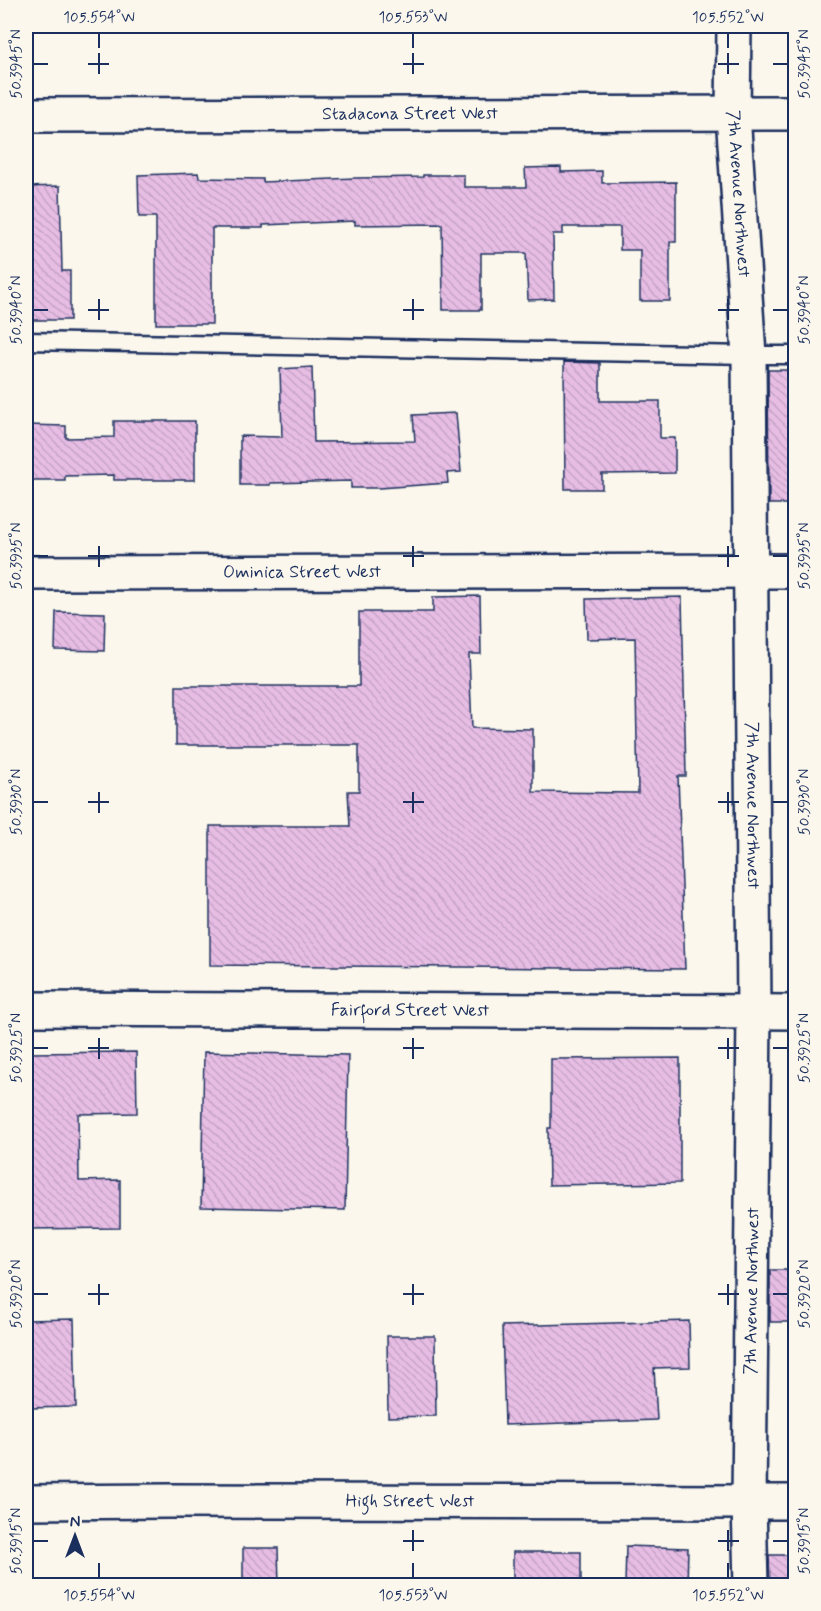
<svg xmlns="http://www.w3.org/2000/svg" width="821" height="1611" font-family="Mynerve,sans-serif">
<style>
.building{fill:url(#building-back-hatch);stroke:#1b2f5e;stroke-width:1.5}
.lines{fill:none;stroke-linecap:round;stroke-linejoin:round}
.lane-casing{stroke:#1b2f5e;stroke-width:21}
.street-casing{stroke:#1b2f5e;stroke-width:38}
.secondary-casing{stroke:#1b2f5e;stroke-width:38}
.lane{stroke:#fbf7ec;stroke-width:16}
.street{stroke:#fbf7ec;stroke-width:33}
.secondary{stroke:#fbf7ec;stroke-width:33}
.ticks{fill:none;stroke:#1b2f5e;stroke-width:2}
.labels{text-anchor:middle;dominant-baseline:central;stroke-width:4.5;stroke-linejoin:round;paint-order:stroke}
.street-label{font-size:18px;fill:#1b2f5e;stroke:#fbf7ec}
.neatline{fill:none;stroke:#1b2f5e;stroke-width:2}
.ticks-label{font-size:15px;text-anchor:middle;fill:#1b2f5e}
</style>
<defs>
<pattern id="building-back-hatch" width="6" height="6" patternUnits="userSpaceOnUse" patternTransform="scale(1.5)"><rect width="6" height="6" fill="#e7bde4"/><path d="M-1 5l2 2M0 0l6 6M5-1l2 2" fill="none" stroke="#c6a3c6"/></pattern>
</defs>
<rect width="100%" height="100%" fill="#fbf7ec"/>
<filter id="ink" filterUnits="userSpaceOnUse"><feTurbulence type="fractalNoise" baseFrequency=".0167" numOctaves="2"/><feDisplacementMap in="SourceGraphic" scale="12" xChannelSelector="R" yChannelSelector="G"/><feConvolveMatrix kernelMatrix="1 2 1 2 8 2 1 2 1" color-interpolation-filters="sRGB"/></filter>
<g filter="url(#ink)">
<g class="building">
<path d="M 561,167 L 561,172 L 602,171 L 602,183 L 676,182 L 676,242 L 670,242 L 670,301 L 640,301 L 640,250 L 620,250 L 620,227 L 563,227 L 563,234 L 553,234 L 554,299 L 528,300 L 526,253 L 481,253 L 481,310 L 443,310 L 442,224 L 355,225 L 355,221 L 263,225 L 263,228 L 212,228 L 212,324 L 156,324 L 156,217 L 139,217 L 138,175 L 198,173 L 199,178 L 263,179 L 263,182 L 355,178 L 423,177 L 423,175 L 464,175 L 464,187 L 526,187 L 525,168 Z"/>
<path d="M 60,186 L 62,271 L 70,271 L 70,320 L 33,320 L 33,253 L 26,253 L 26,187 Z"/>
<path d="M 564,362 L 600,363 L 600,401 L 660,401 L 660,438 L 675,438 L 675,473 L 602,474 L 602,489 L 565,489 Z"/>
<path d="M 312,367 L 314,442 L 415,441 L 413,415 L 456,413 L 461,472 L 447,473 L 448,483 L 379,488 L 351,488 L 351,481 L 270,483 L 270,485 L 240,485 L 240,436 L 282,437 L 280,369 Z"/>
<path d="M 768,370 L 793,370 L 793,417 L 795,417 L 795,504 L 769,504 Z"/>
<path d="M 114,421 L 195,421 L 195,480 L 114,480 L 114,475 L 65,476 L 65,480 L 26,480 L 26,425 L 66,426 L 66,438 L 114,437 Z"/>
<path d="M 480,596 L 481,654 L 469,654 L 472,728 L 533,729 L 533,792 L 638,793 L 635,638 L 587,639 L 586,599 L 682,597 L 686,776 L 678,776 L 685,969 L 210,965 L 210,826 L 350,826 L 348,791 L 359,791 L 359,745 L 176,745 L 176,686 L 359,686 L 359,612 L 433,612 L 433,597 Z"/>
<path d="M 56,612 L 105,613 L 104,651 L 55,650 Z"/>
<path d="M 136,1052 L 137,1113 L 78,1114 L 79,1181 L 120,1180 L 120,1228 L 26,1229 L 26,1053 Z"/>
<path d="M 204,1052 L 348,1055 L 345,1210 L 201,1207 Z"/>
<path d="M 680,1058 L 680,1183 L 549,1185 L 548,1128 L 551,1128 L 551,1059 Z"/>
<rect x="770" y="1270" width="25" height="52"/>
<path d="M 74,1319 L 76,1407 L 26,1408 L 26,1320 Z"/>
<path d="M 689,1321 L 690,1367 L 654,1368 L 657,1420 L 505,1425 L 502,1326 Z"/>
<path d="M 387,1336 L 435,1336 L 436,1416 L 388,1417 Z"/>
<path d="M 626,1546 L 688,1548 L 687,1586 L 625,1586 Z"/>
<path d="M 243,1548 L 278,1548 L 279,1586 L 243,1586 Z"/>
<rect x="513" y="1552" width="68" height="34"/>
<path d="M 769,1555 L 795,1555 L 795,1586 L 770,1586 Z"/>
</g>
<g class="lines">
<defs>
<path id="lane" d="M 26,341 L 749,355 L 796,355"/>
<g id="street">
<path id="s1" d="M 734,26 L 733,114 L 749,355 L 754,1012 L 749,1502 L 751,1586"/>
<path id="s2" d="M 26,115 L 796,113"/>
<path id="s3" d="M 26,573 L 796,571"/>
<path id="s4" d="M 26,1009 L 796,1012"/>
</g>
<g id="secondary">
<path id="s5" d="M 26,1502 L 170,1501 L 796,1502"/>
</g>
</defs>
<use href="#lane" class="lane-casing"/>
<use href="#street" class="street-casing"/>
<use href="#secondary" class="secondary-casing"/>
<use href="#lane" class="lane"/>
<use href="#street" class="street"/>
<use href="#secondary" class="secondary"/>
</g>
</g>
<path class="ticks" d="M 99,33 L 99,48M 413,33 L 413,48M 728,33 L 728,48M 99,53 L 99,74M 413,53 L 413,74M 728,53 L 728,74M 33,64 L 48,64M 88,64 L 109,64M 403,64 L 424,64M 718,64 L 739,64M 773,64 L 788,64M 99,299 L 99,320M 413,299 L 413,320M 728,299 L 728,320M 33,310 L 48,310M 88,310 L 109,310M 403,310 L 424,310M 718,310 L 739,310M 773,310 L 788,310M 99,546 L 99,567M 413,546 L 413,567M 728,546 L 728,567M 33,556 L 48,556M 88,556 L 109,556M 403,556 L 424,556M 718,556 L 739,556M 773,556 L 788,556M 99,792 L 99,813M 413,792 L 413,813M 728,792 L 728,813M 33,802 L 48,802M 88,802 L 109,802M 403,802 L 424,802M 718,802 L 739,802M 773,802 L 788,802M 99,1038 L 99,1059M 413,1038 L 413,1059M 728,1038 L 728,1059M 33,1048 L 48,1048M 88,1048 L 109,1048M 403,1048 L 424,1048M 718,1048 L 739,1048M 773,1048 L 788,1048M 99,1284 L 99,1305M 413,1284 L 413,1305M 728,1284 L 728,1305M 33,1294 L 48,1294M 88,1294 L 109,1294M 403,1294 L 424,1294M 718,1294 L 739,1294M 773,1294 L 788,1294M 413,1530 L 413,1551M 728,1530 L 728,1551M 33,1541 L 48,1541M 403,1541 L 424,1541M 718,1541 L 739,1541M 773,1541 L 788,1541M 99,1563 L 99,1578M 413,1563 L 413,1578M 728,1563 L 728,1578"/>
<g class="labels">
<g class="street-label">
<text stroke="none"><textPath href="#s2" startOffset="384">Stadacona Street West</textPath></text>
<text stroke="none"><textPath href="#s1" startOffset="168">7th Avenue Northwest</textPath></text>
<text stroke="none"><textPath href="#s3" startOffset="276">Ominica Street West</textPath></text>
<text stroke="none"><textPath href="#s1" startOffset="780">7th Avenue Northwest</textPath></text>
<text stroke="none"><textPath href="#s4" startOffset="384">Fairford Street West</textPath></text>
<text transform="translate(752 1291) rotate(-89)">7th Avenue Northwest</text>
<text stroke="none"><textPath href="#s5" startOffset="384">High Street West</textPath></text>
</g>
</g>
<rect width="821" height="1611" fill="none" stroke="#fbf7ec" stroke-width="66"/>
<g transform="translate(75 1536)" stroke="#fbf7ec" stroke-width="4.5" paint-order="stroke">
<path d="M0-4.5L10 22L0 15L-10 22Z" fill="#1b2f5e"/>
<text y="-9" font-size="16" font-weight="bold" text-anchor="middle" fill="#1b2f5e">N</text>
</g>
<rect x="33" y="33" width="755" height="1545" class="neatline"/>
<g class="ticks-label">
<text x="99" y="22">105.554°W</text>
<text x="413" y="22">105.553°W</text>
<text x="728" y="22">105.552°W</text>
<text transform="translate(16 64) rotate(-90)" y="5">50.3945°N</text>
<text transform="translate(804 64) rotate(-90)" y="5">50.3945°N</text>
<text transform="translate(16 310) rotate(-90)" y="5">50.3940°N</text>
<text transform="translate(804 310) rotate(-90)" y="5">50.3940°N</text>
<text transform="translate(16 556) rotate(-90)" y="5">50.3935°N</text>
<text transform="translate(804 556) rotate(-90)" y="5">50.3935°N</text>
<text transform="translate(16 802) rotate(-90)" y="5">50.3930°N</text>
<text transform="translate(804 802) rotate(-90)" y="5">50.3930°N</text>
<text transform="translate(16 1048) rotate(-90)" y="5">50.3925°N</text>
<text transform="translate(804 1048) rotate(-90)" y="5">50.3925°N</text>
<text transform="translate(16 1294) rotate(-90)" y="5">50.3920°N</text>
<text transform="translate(804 1294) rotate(-90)" y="5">50.3920°N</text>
<text transform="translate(16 1541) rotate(-90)" y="5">50.3915°N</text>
<text transform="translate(804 1541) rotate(-90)" y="5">50.3915°N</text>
<text x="99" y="1600">105.554°W</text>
<text x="413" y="1600">105.553°W</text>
<text x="728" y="1600">105.552°W</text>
</g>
</svg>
